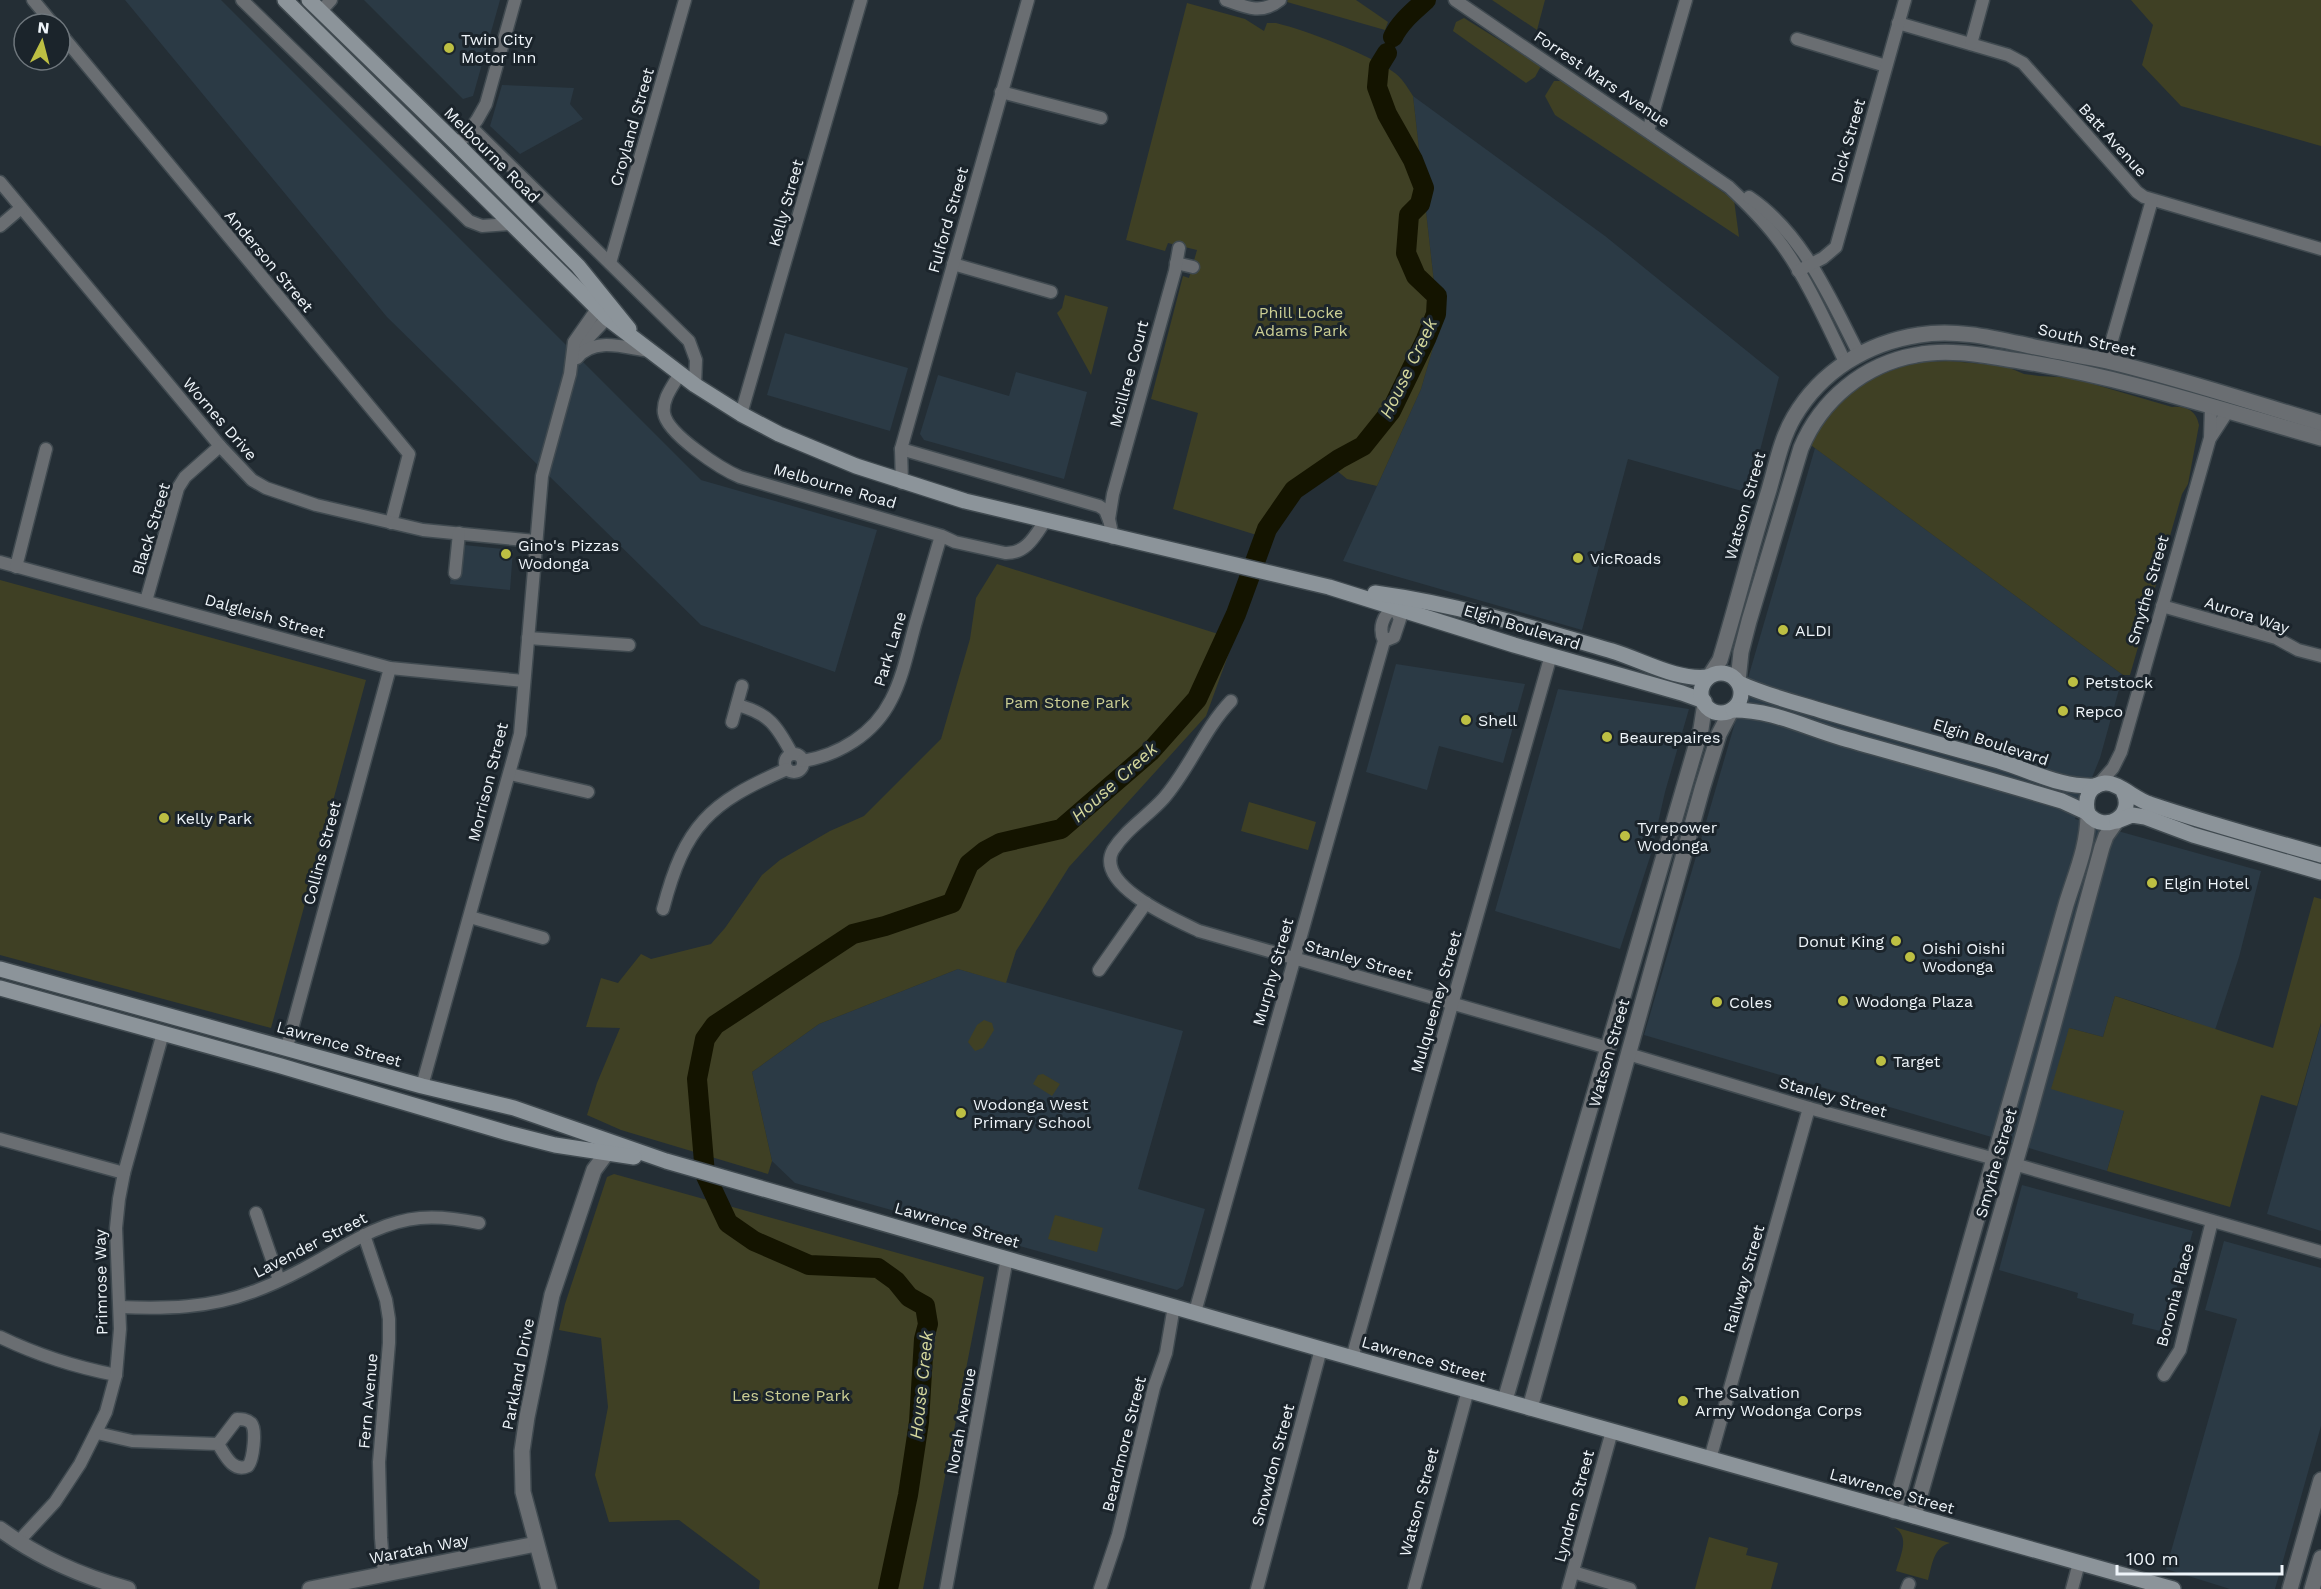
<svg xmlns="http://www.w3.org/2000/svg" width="2321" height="1589" font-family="'Work Sans',sans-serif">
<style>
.built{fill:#2b3a45}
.green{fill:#3f4024}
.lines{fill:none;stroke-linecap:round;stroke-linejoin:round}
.river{stroke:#141400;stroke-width:20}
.minor-casing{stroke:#404a50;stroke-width:15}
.tertiary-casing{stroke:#404a50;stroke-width:18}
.secondary-casing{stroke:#404a50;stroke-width:18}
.minor{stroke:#6a6e72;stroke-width:12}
.tertiary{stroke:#6a6e72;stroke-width:15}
.secondary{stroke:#8c949a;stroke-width:15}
.poi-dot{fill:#bdbf43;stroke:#1b242b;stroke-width:2}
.labels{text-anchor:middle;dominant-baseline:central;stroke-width:6;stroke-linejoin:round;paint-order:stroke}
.poi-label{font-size:16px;fill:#eef4f9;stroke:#1b242b;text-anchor:start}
.street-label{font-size:16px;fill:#eef4f9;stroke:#1b242b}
.park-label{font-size:16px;fill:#cbce94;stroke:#1b242b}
.water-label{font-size:18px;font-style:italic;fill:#d4d79c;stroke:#1b242b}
</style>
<rect width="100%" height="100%" fill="#242e35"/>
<g class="built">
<path d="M 125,0 L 221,0 L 701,480 L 877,530 L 835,672 L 701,625 L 387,317 Z"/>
<path d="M 364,0 L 500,0 L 473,96 L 463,99 Z"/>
<path d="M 502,85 L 574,88 L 570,104 L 583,119 L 520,154 L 490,126 Z"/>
<path d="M 1413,96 L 1605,236 L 1779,377 L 1749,493 L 1628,459 L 1582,630 L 1343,561 L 1421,389 L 1439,327 Z"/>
<path d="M 785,333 L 908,368 L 890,431 L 767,395 Z"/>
<path d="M 1016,372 L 1087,392 L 1064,479 L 924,440 L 920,434 L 938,375 L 1009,396 Z"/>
<path d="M 1815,448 L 2123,675 L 2100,758 L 2075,819 L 2261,871 L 2239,957 L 2215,1030 L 2157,1009 L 2115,996 L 2103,1037 L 2069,1028 L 2124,1111 L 2107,1171 L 1644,1035 Z"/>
<path d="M 464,545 L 513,550 L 510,590 L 450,584 L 451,574 L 461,575 Z"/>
<path d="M 1396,664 L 1525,684 L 1503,763 L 1439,746 L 1427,790 L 1366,772 Z"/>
<path d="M 1558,689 L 1689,709 L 1665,792 L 1651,854 L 1620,949 L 1495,911 Z"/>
<path d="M 958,969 L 1183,1031 L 1138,1189 L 1205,1209 L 1183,1286 L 1177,1290 L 795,1183 L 772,1161 L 752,1072 L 819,1024 Z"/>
<path d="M 2321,1024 L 2321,1231 L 2267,1214 Z"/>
<path d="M 2022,1185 L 2193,1231 L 2164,1332 L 2132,1324 L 2134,1314 L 2077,1298 L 2078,1293 L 1999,1270 Z"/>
<path d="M 2224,1241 L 2321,1268 L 2321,1426 L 2275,1589 L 2230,1589 L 2166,1569 L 2237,1319 L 2205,1310 Z"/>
</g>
<g class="green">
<path d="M 1288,0 L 1356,0 L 1388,22 L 1385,30 L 1287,2 Z"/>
<path d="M 1492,0 L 1545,0 L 1537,30 Z"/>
<path d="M 2131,0 L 2321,0 L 2321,146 L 2181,106 L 2142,65 L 2153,25 Z"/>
<path d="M 1187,3 L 1245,19 L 1264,31 L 1267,23 L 1276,23 C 1308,31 1365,53 1392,71 C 1402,77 1407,87 1413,96 L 1439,327 L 1421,389 L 1377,486 L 1347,479 L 1330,465 L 1294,490 L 1263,537 L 1173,509 L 1198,413 L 1151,399 L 1183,276 L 1189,278 L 1197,250 L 1168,243 L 1165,251 L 1126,240 Z"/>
<path d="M 1464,18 L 1541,66 L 1535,77 L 1526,83 L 1453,31 L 1456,22 Z"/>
<path d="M 1554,81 L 1563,81 L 1574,86 L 1734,200 L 1739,237 L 1555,115 L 1545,96 Z"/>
<path d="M 1065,295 L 1108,307 L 1091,375 L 1057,313 L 1062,308 Z"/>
<path d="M 1950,361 L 2005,366 L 2024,374 L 2039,376 L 2078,378 L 2093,384 L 2172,407 C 2186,406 2196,410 2199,425 L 2188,484 L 2182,494 L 2130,675 L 2123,675 L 1808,443 L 1827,417 L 1852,392 L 1875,376 L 1917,362 Z"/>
<path d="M 997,564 L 1234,639 L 1206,716 L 1069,867 L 1016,951 L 1006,983 L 958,969 L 819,1024 L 752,1072 L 772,1161 L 768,1174 L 621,1130 L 587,1115 L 597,1083 L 620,1028 L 586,1027 L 601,978 L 618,983 L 641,954 L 651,959 L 711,944 L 725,928 L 762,875 L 780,860 L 830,831 L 864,816 L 941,739 L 970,639 L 976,598 Z"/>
<path d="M 0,580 L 366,680 L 271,1028 L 0,955 Z"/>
<path d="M 1249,802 L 1316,822 L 1308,850 L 1241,831 Z"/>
<path d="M 2314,897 L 2321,899 L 2321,1023 L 2297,1106 L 2261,1095 L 2230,1207 L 2107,1171 L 2124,1111 L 2051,1089 L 2069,1028 L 2103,1037 L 2115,996 L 2273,1048 Z"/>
<path d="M 984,1020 L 992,1023 L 994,1030 L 983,1048 L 975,1051 L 968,1042 L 977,1025 Z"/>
<path d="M 1043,1074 L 1060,1084 L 1052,1096 L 1033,1084 L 1038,1075 Z"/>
<path d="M 614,1174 L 984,1277 L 923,1589 L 759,1589 L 760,1581 L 679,1520 L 609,1522 L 595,1475 L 608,1407 L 601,1338 L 559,1330 L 565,1304 L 607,1177 Z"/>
<path d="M 1055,1215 L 1103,1228 L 1097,1252 L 1048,1239 Z"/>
<path d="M 1894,1527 L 1950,1543 C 1933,1547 1932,1566 1928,1580 L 1896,1571 C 1900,1556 1911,1537 1894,1527 Z"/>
<path d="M 1709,1537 L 1748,1548 L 1746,1555 L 1778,1563 L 1771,1589 L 1695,1589 Z"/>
</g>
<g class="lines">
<g class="river">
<path d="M 1393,37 C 1400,22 1414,11 1426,0"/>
<path d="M 888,1589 L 908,1495 L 919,1422 L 924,1339 L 928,1324 L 925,1306 L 909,1297 L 896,1281 L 878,1268 L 809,1265 L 754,1241 L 728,1223 L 705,1174 L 697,1079 L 705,1039 L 715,1025 L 853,934 L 885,926 L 952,903 L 969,864 L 985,851 L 1000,843 L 1061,829 L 1150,752 L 1197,699 L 1236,614 L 1267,529 L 1294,490 L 1339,459 L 1363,446 L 1391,411 L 1426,339 L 1436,314 L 1437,296 L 1416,276 L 1406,253 L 1409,215 L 1420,204 L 1424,188 L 1413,160 L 1387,114 L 1377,87 L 1379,66 L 1387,53"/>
</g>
<defs>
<g id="minor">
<path d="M 33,0 L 53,24"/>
<path d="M 242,0 L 469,221 L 482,226 L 511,224"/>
<path d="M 1226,0 C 1245,7 1262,15 1280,0"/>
<path d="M 1455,0 L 1729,187 C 1746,203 1762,219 1776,237 C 1803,271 1826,322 1845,362"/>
<path d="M 321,11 L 331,0"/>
<path d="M 1898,23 L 2008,55 L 2023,63 L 2137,192 L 2144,197 L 2321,249"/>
<path d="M 60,33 L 409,454 L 391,523"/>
<path d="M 1797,39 L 1886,66"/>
<path d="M 1971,44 L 1983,0"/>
<path d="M 1001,92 L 1101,118"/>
<path d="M 472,128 L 689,341 L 696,360 L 695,385"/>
<path d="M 1648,131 L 1686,0"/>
<path d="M 458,145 L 477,120 L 486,104 L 515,0"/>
<path d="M 0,182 L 220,446 L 252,480 L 266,488 L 316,505 L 423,530 L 535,541"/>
<path d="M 1749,197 C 1803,233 1830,298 1859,354"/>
<path d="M 0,226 L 21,208"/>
<path d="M 610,263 L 685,0"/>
<path d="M 1176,263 L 1193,267"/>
<path d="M 953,264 L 1051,292"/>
<path d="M 1798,271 L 1823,258 L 1836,247 L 1905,0"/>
<path d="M 581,352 L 589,337 L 607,318"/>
<path d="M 577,358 C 594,336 626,348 649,351"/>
<path d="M 2106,361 L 2152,200"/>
<path d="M 679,375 C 673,386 662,399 664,413 C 667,434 721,469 740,477 L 942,536 L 955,542 L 1005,553 C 1026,554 1035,536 1045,521"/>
<path d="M 741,414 L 861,0"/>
<path d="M 2211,437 L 2228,411"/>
<path d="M 901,449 L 1099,506 L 1105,510 L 1109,520"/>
<path d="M 902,483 L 901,449 L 1028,0"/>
<path d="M 1113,538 L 1109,519 L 1113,494 L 1175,271 L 1179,248"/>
<path d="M 0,562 L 390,668 L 524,681"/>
<path d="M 16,567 L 46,449"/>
<path d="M 455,573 L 459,533"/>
<path d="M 146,601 L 178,488 L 185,477 L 220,446"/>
<path d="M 2162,606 L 2276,638 L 2298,650 L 2321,656"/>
<path d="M 528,638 L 629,645"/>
<path d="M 1231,701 C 1204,729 1190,768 1164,798 C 1148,816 1126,829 1113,850 C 1094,885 1176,920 1199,931 L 1608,1048"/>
<path d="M 737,705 C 769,713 777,726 792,754"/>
<path d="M 732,722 L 742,686"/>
<circle cx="794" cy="763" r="9"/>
<path d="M 803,761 C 839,755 874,734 891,700 C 903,677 908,650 915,625 C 924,595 932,565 941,536"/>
<path d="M 510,774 L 588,792"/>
<path d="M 2098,785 L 2113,768 L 2121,752 L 2210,438 L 2211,407"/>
<path d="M 663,909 C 685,825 709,803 787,769"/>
<path d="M 470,917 L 543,938"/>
<path d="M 1099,970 L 1146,903"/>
<path d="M 287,1047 L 390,668"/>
<path d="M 1628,1054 L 1809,1108 L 1995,1159"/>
<path d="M 422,1086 L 520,734 L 542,476 L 570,374 L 574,342 L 597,309"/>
<path d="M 0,1139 L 124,1173"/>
<path d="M 2014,1164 L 2321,1252"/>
<path d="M 256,1213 L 279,1280"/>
<path d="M 364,1235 L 386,1300 L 389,1319 L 389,1343 L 379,1462 L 381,1538 L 384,1574"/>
<path d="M 120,1307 C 165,1309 210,1308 252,1292 C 269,1286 286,1278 303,1269 C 340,1250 376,1222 420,1218 C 440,1216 459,1219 479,1223"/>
<path d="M 1195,1312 L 1384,641 C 1378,628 1383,615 1394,607 L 1400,619 L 1394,637 L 1384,641"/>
<path d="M 0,1337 C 37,1355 75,1367 116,1375"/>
<path d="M 1352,1358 L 1551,655"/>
<path d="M 2164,1375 L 2180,1350 L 2212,1221"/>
<path d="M 97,1433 L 132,1441 L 218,1444 L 237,1419 C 242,1419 247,1419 251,1423 C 257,1430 253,1460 248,1466 C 233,1473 225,1455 218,1444"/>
<path d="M 1710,1459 L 1809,1108"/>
<path d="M 18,1542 L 55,1502 L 80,1464 L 106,1412 L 116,1375 L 120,1329 L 116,1228 L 119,1199 L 124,1173 L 163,1033"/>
<path d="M 1573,1572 L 1630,1589"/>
<path d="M 946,1589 L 1007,1258"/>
<path d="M 1100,1589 L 1118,1535 L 1154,1387 L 1166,1353 L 1174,1306"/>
<path d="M 1257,1589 L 1321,1349"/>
<path d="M 1414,1589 L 1468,1390"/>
<path d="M 1568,1589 L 1612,1431"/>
<path d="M 1907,1589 L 1909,1584"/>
<path d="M 2072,1589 L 2079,1563"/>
</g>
<g id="tertiary">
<path d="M 1709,677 L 1720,660 C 1737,604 1751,547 1769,490 C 1776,466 1781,439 1794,417 C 1821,371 1867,343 1919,335 C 1959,328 2001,340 2040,348 C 2062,353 2085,356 2107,361 C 2179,378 2250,402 2321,423"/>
<path d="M 1738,681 L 1741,652 L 1749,621 L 1801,448 C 1821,400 1864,364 1916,355 C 1950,348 1987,356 2020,361 C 2122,377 2222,410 2321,438"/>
<path d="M 1505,1400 L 1701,729 L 1705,703"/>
<path d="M 1530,1408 L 1702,789 L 1719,734 L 1731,711"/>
<path d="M 1894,1511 L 2066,905 C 2075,875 2088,847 2088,814"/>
<path d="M 1914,1516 L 2027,1122 L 2102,847 L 2106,836 L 2116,822"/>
<path d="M 0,1529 C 39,1558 81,1576 128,1589"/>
<path d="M 310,1589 L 536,1544"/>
<path d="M 549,1589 L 523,1492 L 522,1451 L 527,1417 L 552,1295 L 594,1170 L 606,1154"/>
<path d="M 2290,1589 L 2321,1480"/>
<path d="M 2312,1589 L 2321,1558"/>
</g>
<g id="secondary">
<path d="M 285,0 L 607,318 L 695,385 L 741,414 L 779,434 L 856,466 L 965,501 L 1329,587 L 1514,645 L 1682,693 L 1704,701"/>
<path d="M 309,0 L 458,145 L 578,266 L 629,329"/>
<path d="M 1375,593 C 1456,604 1534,628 1612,651 C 1642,660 1677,681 1708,677"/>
<circle cx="1721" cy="693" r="20"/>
<path d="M 1739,683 C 1767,696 1797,703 1826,712 C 1884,729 1941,745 1999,761 C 2032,771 2061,788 2096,786"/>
<path d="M 1733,710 C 1773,710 1804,727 1842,738 C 1916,759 1989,779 2062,801 L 2088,813"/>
<path d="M 2123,791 C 2136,815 2106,835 2088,814 C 2084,800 2088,785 2105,783 C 2118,782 2136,800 2150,804 C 2206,823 2264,839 2321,855"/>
<path d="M 2117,821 L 2132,815 L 2145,817 L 2193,835 L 2321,872"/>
<path d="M 0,969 L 422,1086 L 514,1108 L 666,1161 L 1321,1349 L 2173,1589"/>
<path d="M 0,988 L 281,1066 L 508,1133 L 555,1145 L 634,1157"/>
</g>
</defs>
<use href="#minor" class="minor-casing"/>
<use href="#tertiary" class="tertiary-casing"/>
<use href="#secondary" class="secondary-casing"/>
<use href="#minor" class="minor"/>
<use href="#tertiary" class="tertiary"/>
<use href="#secondary" class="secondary"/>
</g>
<g class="poi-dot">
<circle cx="449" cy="48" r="6"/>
<circle cx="506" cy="554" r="6"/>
<circle cx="1578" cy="558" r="6"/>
<circle cx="1783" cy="630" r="6"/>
<circle cx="2073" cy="682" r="6"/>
<circle cx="2063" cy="711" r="6"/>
<circle cx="1466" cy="720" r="6"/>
<circle cx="1607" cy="737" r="6"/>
<circle cx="164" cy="818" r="6"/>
<circle cx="1625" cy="836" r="6"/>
<circle cx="2152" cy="883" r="6"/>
<circle cx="1896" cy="941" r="6"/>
<circle cx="1910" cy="957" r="6"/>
<circle cx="1843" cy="1001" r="6"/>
<circle cx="1717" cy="1002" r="6"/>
<circle cx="1881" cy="1061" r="6"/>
<circle cx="961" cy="1113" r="6"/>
<circle cx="1683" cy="1401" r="6"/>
</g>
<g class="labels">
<g class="poi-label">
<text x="461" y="39">Twin City<tspan x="461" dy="18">Motor Inn</tspan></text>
<text x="518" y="545">Gino's Pizzas<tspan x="518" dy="18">Wodonga</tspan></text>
<text x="1590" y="558">VicRoads</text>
<text x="1795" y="630">ALDI</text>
<text x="2085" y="682">Petstock</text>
<text x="2075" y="711">Repco</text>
<text x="1478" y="720">Shell</text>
<text x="1619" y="737">Beaurepaires</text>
<text x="176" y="818">Kelly Park</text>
<text x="1637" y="827">Tyrepower<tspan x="1637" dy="18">Wodonga</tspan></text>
<text x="2164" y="883">Elgin Hotel</text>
<text x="1884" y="941" text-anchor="end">Donut King</text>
<text x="1922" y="948">Oishi Oishi<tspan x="1922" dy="18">Wodonga</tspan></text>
<text x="1855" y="1001">Wodonga Plaza</text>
<text x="1729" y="1002">Coles</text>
<text x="1893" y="1061">Target</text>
<text x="973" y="1104">Wodonga West<tspan x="973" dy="18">Primary School</tspan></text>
<text x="1695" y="1392">The Salvation<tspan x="1695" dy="18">Army Wodonga Corps</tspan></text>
</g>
<g class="street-label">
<text transform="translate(1602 79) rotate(34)">Forrest Mars Avenue</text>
<text transform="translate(632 127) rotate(-74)">Croyland Street</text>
<text transform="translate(2113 140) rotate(48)">Batt Avenue</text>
<text transform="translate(1848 141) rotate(-74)">Dick Street</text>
<text transform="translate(492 155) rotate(45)">Melbourne Road</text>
<text transform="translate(786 203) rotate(-74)">Kelly Street</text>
<text transform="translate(948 220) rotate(-74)">Fulford Street</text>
<text transform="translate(269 261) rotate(50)">Anderson Street</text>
<text transform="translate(2087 340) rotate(13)">South Street</text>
<text transform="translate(1129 374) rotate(-75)">Mcillree Court</text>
<text transform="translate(220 419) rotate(49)">Wornes Drive</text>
<text transform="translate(835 486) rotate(16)">Melbourne Road</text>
<text transform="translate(1745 506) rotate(-74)">Watson Street</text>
<text transform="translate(151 529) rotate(-73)">Black Street</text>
<text transform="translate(2148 590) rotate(-74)">Smythe Street</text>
<text transform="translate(2247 615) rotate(18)">Aurora Way</text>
<text transform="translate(265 616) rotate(16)">Dalgleish Street</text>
<text transform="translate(1522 627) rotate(17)">Elgin Boulevard</text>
<text transform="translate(890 649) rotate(-73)">Park Lane</text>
<text transform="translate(1991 742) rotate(18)">Elgin Boulevard</text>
<text transform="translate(488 782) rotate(-76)">Morrison Street</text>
<text transform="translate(322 853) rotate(-75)">Collins Street</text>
<text transform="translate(1359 960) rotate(16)">Stanley Street</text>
<text transform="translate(1273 972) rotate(-74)">Murphy Street</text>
<text transform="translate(1436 1002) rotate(-74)">Mulqueeney Street</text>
<text transform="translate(339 1044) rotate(16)">Lawrence Street</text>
<text transform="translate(1609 1053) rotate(-74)">Watson Street</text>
<text transform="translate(1833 1097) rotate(16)">Stanley Street</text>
<text transform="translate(1996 1163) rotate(-74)">Smythe Street</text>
<text transform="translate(957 1225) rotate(16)">Lawrence Street</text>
<text transform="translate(310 1245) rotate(-27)">Lavender Street</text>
<text transform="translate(1744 1279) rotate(-74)">Railway Street</text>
<text transform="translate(101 1282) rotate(-91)">Primrose Way</text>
<text transform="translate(2175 1295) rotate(-75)">Boronia Place</text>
<text transform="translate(1424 1359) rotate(16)">Lawrence Street</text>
<text transform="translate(518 1374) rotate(-79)">Parkland Drive</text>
<text transform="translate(368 1401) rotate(-85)">Fern Avenue</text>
<text transform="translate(961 1421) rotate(-80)">Norah Avenue</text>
<text transform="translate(1124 1444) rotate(-76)">Beardmore Street</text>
<text transform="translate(1273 1465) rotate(-75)">Snowdon Street</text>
<text transform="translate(1892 1491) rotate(16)">Lawrence Street</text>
<text transform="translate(1419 1502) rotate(-75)">Watson Street</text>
<text transform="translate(1574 1506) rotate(-75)">Lyndren Street</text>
<text transform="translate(419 1549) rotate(-11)">Waratah Way</text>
</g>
<g class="park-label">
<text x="1301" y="312">Phill Locke<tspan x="1301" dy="18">Adams Park</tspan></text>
<text x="1067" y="702">Pam Stone Park</text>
<text x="791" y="1395">Les Stone Park</text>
</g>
<g class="water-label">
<text transform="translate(1408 368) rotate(-64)">House Creek</text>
<text transform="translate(1114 782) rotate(-42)">House Creek</text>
<text transform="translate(921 1385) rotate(-84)">House Creek</text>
</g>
</g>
<g transform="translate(42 42) rotate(6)"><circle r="28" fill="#1b242b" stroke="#6f777d" stroke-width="1.5"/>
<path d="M0-4.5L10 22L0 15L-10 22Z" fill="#bdbf43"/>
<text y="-9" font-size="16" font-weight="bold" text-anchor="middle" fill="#eef4f9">N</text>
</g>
<path d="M2117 1565v9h165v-9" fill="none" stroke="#eef4f9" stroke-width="3"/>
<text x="2126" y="1565" font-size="18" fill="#eef4f9" stroke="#1b242b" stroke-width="4.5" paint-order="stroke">100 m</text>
</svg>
